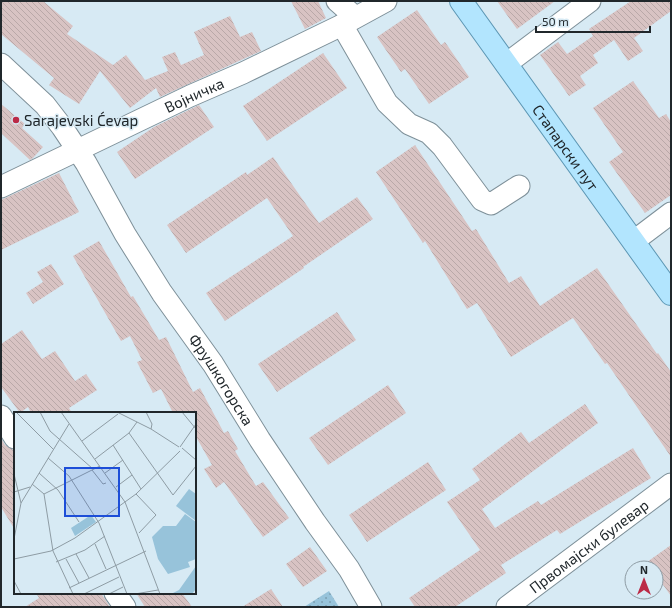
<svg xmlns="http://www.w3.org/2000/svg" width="672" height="608" font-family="'Exo 2',sans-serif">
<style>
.park{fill:url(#park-dots)}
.building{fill:url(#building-back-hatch)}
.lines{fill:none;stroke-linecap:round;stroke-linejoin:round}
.minor-casing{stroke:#7e9099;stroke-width:23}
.major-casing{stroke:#5d97b4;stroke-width:24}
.minor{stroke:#fff;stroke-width:21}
.major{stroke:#b2e5fe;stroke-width:22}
.poi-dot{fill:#bb2a46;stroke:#d7eaf4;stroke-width:1.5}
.labels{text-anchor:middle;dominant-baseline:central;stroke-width:3;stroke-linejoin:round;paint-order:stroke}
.street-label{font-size:15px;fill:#20272b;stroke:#d7eaf4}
.poi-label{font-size:15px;fill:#20272b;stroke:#d7eaf4;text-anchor:start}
.inset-road{fill:none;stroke:#8e9ca4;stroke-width:1}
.view{fill:#1d4ed8;fill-opacity:0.15;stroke:#1d4ed8;stroke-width:2}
.inset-edge{fill:none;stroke:#20272b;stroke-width:2}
</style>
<defs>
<pattern id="park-dots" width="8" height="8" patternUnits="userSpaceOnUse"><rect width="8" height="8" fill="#97c3da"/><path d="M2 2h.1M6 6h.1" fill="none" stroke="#7b9eb1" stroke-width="1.8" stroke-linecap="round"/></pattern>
<pattern id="building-back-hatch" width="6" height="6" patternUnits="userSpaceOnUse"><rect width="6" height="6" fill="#d8c3c3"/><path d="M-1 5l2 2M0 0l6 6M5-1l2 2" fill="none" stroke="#b9a8a8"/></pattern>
</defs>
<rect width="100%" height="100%" fill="#d7eaf4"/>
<path class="park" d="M 329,591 L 339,607 L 304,607 Z"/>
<g class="building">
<path d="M 1,1 L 43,1 L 73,26 L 67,34 L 113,65 L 126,55 L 145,80 L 168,71 L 162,57 L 175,52 L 181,65 L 204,55 L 194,32 L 230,16 L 240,37 L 252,32 L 261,51 L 160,97 L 156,88 L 130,108 L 100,71 L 79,104 L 49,85 L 54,78 L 1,34 Z"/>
<path d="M 291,1 L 318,1 L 326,18 L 305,29 Z"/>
<path d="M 497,1 L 555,1 L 517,29 Z"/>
<path d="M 631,1 L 671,1 L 671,11 L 634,38 L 643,51 L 628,61 L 614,40 L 593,55 L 598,63 L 580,76 L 586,85 L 569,96 L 540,55 L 558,42 L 567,54 L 593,36 L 589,29 Z"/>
<path d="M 417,10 L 441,45 L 445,42 L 469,77 L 429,104 L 405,69 L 401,72 L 377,37 Z"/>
<path d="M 323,53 L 347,88 L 267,141 L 243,106 Z"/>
<path d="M 633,81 L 659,118 L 666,114 L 671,122 L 671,195 L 645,213 L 609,162 L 623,152 L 593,108 Z"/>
<path d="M 1,104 L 25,124 L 22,128 L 43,147 L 33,158 L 30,160 L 1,133 Z"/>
<path d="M 199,105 L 214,127 L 135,179 L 117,152 L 154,127 Z"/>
<path d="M 415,145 L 472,231 L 476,229 L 509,283 L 521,276 L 540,306 L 597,268 L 657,354 L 658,353 L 671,372 L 671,457 L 607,363 L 605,364 L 573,318 L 511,357 L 477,303 L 467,309 L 425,241 L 423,243 L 376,172 Z"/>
<path d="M 273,157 L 319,223 L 357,197 L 373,219 L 303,267 L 304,268 L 225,321 L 206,293 L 293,236 L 267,198 L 186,253 L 167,225 L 246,172 L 247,175 Z"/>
<path d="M 59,173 L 79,212 L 1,250 L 1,200 Z"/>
<path d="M 99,241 L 131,297 L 133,296 L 159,340 L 166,337 L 193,392 L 200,388 L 224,433 L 228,431 L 238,449 L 235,451 L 256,486 L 263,482 L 289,518 L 263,537 L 224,482 L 216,488 L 204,469 L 212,465 L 195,435 L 195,413 L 173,413 L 161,389 L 153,393 L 137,362 L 142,360 L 130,336 L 121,341 L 73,256 Z"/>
<path d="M 51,264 L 64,284 L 33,304 L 26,293 L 43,282 L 37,272 Z"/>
<path d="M 337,312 L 356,340 L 277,392 L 258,364 Z"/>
<path d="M 22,330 L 42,359 L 55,351 L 75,381 L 86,374 L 97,390 L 69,408 L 72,413 L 31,413 L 28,407 L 20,413 L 1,387 L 1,344 Z"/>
<path d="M 388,385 L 406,413 L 328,465 L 309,438 Z"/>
<path d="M 585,404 L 598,423 L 482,509 L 495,528 L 538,501 L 541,505 L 633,448 L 651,478 L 560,534 L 557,530 L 501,565 L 506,573 L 455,607 L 415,607 L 409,598 L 480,550 L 447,502 L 480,480 L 472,469 L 521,432 L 529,443 Z"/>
<path d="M 1,438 L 5,445 L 12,449 L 15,454 L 15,530 L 1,507 Z"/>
<path d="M 428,462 L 446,490 L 367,542 L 349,515 Z"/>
<path d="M 671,545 L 671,596 L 656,575 L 656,568 L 651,568 L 647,562 Z"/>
<path d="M 310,547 L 327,571 L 303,587 L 286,564 Z"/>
<path d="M 271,589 L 283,607 L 242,607 Z"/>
<path d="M 36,593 L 101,593 L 110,607 L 25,607 L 39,598 Z"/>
<path d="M 136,593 L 182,593 L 192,607 L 145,607 Z"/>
</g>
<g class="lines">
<defs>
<g id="minor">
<path d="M 337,1 L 355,17"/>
<path d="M 342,25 L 387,103 L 409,124 L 429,133 L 442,146 L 482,200 L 491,204 L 519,186"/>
<path id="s1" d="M 1,64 L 45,105 L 62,127 L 86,163 L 125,234 L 162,293 L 213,364 L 260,440 L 315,522 L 349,569 L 371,607"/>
<path d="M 506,64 L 590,1"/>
<path id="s2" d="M 1,187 L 190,96 L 243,73 L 342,25 L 386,1"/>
<path d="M 634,241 L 671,213"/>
<path d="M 1,416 L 15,438"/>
<path d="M 115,593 L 125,607"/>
<path id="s3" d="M 507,607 L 671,484"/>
</g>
<g id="major">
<path id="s4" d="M 461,1 L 671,294"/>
</g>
</defs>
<use href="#minor" class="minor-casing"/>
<use href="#major" class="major-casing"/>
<use href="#minor" class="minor"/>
<use href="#major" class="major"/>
</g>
<circle class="poi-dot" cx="16" cy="120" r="4"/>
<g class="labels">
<g class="street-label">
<text stroke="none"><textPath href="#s2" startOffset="214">Војничка</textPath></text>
<text stroke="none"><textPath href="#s4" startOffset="180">Стапарски пут</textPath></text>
<text stroke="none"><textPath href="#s1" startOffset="387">Фрушкогорска</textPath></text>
<text stroke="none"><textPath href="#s3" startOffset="102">Првомајски булевар</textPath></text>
</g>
<g class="poi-label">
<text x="24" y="120">Sarajevski Ćevap</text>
</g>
</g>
<g transform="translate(14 412)">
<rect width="182" height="182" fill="#d7eaf4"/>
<path d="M 182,154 L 182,177 L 178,182 L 157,182 L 165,178 Z" fill="#97c3da"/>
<path d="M 175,77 L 182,82 L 182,109 L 162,94 Z" fill="#97c3da"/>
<path d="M 77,103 L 82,110 L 61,124 L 57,116 Z" fill="#97c3da"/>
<path d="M 171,102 L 182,110 L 182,147 L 174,150 L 176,155 L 154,162 L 144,147 L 138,125 L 149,114 L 162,114 Z" fill="#97c3da"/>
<path class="inset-road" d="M 2,0 L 39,37M 26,0 L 36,19 L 79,57M 47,0 L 111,90 L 146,182M 103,0 L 137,17 L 165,35M 132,0 L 138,12 L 137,17M 168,0 L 182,17M 115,21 L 159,83 L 182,54M 68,29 L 104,2M 99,33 L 127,77M 166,35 L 182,12M 168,36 L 182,48M 34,46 L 55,64 L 85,111 L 113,182M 81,47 L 115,21 L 123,10M 78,58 L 89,72 L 92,71M 25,61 L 44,78 L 65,110M 91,61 L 109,48M 0,62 L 7,91 L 0,127M 18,72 L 30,82 L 39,139 L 59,182M 102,75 L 118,63M 0,80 L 16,75M 30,82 L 86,54M 122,82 L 142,103 L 125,121M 7,91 L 55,12M 81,132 L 92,157M 62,142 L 75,166M 0,147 L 37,139 L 61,126 L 122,82 L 166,39M 52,147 L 65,171M 42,150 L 71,138 L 91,124M 0,169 L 7,182M 55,176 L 132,139M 70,182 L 105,165M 95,182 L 109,175M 121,182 L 144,178"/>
<path class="view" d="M 51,56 L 105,56 L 105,104 L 51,104 Z"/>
<rect width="182" height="182" class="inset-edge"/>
</g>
<rect width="672" height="608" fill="none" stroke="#20272b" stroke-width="4"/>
<g transform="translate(644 580)"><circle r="19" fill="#d7eaf4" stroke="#8e9ca4"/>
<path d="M0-3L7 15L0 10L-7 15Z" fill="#bb2a46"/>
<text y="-6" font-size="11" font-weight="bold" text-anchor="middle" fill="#20272b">N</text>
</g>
<path d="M536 26v6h114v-6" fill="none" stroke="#20272b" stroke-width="2"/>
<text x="542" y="26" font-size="12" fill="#20272b" stroke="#d7eaf4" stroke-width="3" paint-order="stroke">50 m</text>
</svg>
